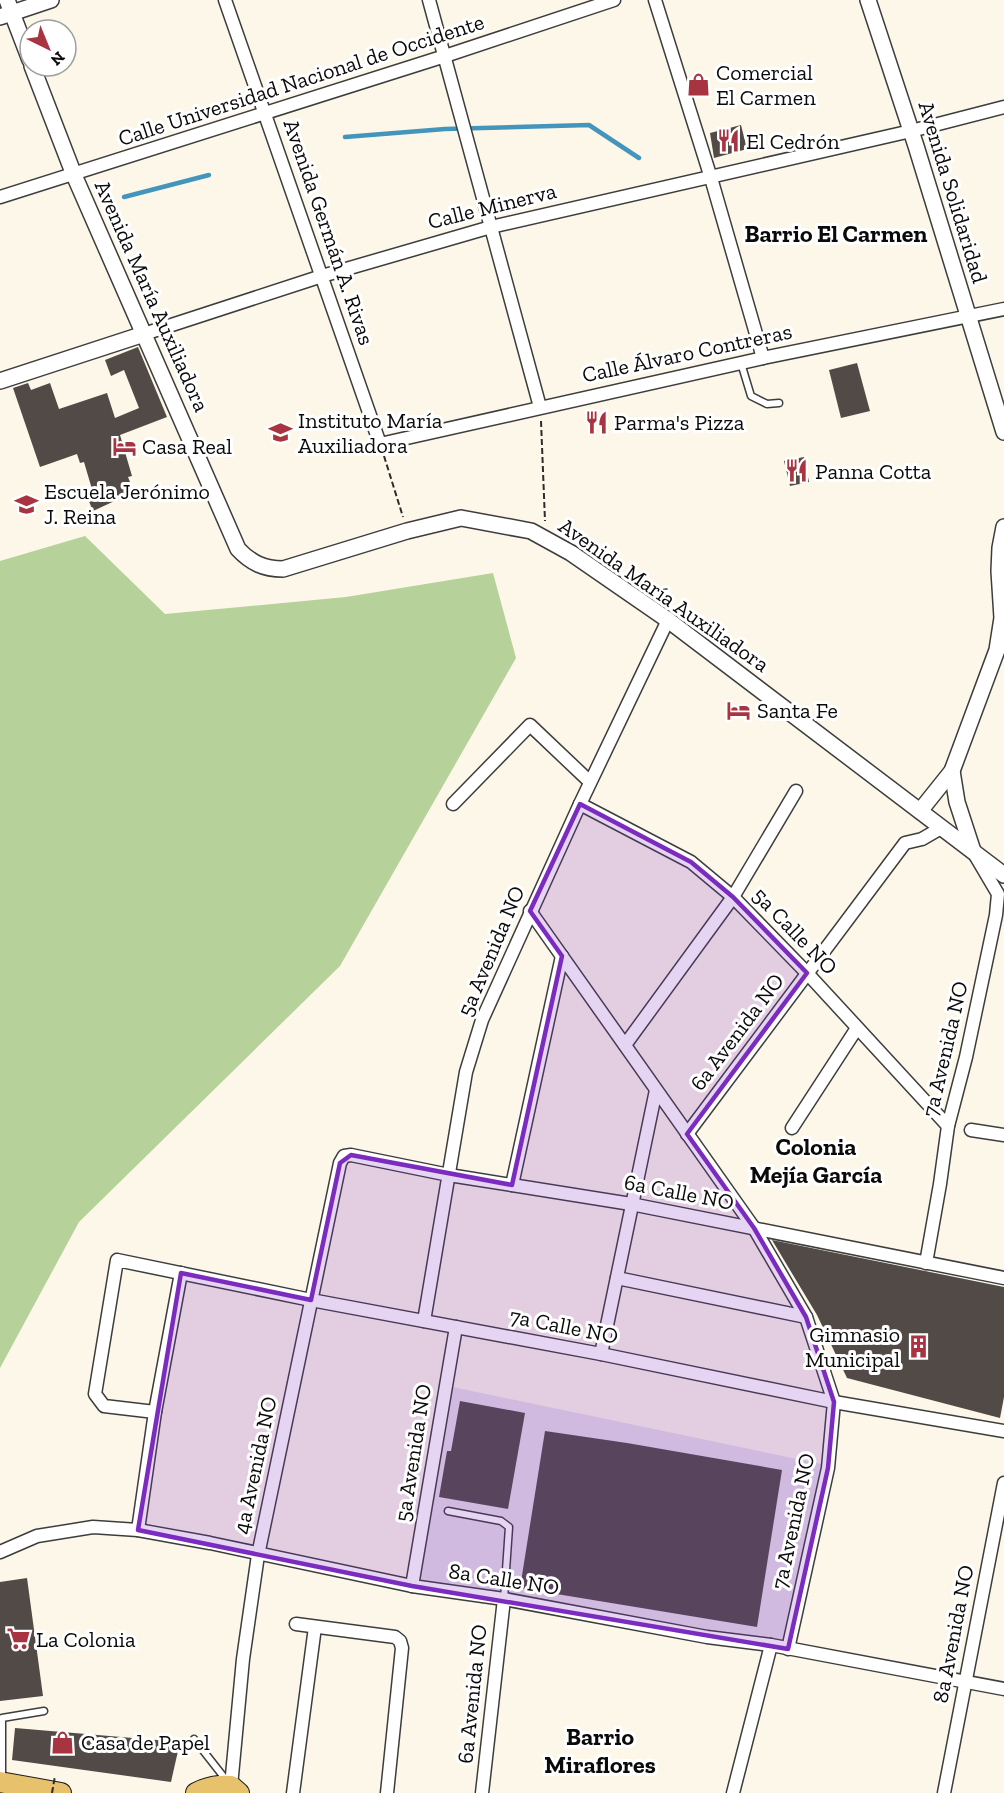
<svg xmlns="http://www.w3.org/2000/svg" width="1004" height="1793" font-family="'Zilla Slab',serif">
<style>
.industrial{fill:#e6dee8}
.forest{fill:#b6d199}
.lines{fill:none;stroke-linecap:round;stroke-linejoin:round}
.stream{stroke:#4395bc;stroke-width:4.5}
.building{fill:#514a47}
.service-casing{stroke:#3d3d3d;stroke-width:9}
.minor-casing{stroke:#3d3d3d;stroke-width:15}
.tertiary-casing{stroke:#3d3d3d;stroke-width:18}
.primary-casing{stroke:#1b1b1b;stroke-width:22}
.path{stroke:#2c2c2c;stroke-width:2;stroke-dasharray:6 3;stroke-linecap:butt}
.service{stroke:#fff;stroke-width:6}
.minor{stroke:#fff;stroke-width:12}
.tertiary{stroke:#fff;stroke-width:15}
.primary{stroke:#e8c16d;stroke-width:20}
.path-bridge{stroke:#2c2c2c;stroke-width:2;stroke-dasharray:6 3;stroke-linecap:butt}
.marked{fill:#7b2cbf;fill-opacity:0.2;stroke:#7b2cbf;stroke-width:4.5;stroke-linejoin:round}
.labels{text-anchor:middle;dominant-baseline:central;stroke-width:6;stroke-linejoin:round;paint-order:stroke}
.poi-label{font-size:22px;fill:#0a0a0a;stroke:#fff;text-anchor:start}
.street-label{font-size:22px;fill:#0a0a0a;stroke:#fff}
.neighbourhood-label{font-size:24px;font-weight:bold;fill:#0a0a0a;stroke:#fff}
</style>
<rect width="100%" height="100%" fill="#fcf7e9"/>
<path class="industrial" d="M 443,1385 L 826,1465 L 786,1645 L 411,1583 Z"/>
<path class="forest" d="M 85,536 L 165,614 L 346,597 L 493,573 L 516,658 L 340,966 L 79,1222 L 0,1368 L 0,561 Z"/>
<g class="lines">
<g class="stream">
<path d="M 345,137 L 445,129 L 589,125 L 639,158"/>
<path d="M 124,197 L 209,175"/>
</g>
</g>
<g class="building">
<path d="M 741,125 L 747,149 L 714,158 L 710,133 Z"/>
<path d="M 138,347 L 167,417 L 120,435 L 132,476 L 128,477 L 134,492 L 93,511 L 88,499 L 94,496 L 84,462 L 80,463 L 77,454 L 40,467 L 13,388 L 28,383 L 31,390 L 50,383 L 59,409 L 107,393 L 115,418 L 139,408 L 124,370 L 111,376 L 105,360 Z"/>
<path d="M 857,363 L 870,411 L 841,418 L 829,370 Z"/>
<path d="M 804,457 L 809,482 L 790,486 L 784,461 Z"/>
<path d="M 772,1240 L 1004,1287 L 1004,1397 L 1000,1418 L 847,1378 L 817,1315 Z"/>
<path d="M 460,1401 L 525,1413 L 508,1509 L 439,1497 L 447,1451 L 451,1451 Z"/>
<path d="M 545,1431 L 627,1443 L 782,1470 L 757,1627 L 520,1588 Z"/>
<path d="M 27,1578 L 43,1696 L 0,1701 L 0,1582 Z"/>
<path d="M 15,1728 L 180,1742 L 171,1782 L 12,1760 Z"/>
</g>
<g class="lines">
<defs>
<g id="service">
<path d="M 741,363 L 751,396 L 767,404 L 779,403"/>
<path d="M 448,1511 L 501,1521 L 509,1527 L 504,1599"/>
<path d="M 194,1739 L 227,1781"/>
<path d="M 2,1780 L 2,1718 L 44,1711"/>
</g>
<g id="minor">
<path d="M 225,0 L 380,444 L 763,358 L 1004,309"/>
<path d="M 429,0 L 540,407"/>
<path d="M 655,0 L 711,178 L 763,358"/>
<path d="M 0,197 L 445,56 L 614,0"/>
<path d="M 144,334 L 322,276 L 491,227 L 911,131 L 1004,107"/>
<path d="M 453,804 L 530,725 L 590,782"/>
<path d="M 580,804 L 691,862 L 733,897 L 807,973 L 948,1126"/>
<path d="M 530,911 L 754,1228 L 806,1317 L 834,1402 L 828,1468 L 788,1649"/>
<path d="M 625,1045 L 733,897 L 796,791"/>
<path d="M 792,1128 L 857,1028"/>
<path d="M 971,1130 L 1004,1135"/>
<path d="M 687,1134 L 905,843 L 922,839 L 941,828"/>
<path d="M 512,1185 L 562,956"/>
<path d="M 926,1263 L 940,1184 L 948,1126 L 966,1057 L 996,915 L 998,894 L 975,855"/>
<path d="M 617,1278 L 806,1317"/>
<path d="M 424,1321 L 466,1072 L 482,1020 L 580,804 L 668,620"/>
<path d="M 601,1354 L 656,1090"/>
<path d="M 155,1412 L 104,1406 L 95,1394 L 117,1260 L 311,1300 L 601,1354 L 834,1402 L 1004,1431"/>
<path d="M 138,1530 L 155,1412 L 181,1273"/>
<path d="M 0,1552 L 37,1536 L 93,1527 L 138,1530 L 210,1543 L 412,1586 L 504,1599 L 707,1637 L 771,1645 L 1004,1689"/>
<path d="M 412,1586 L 456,1327"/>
<path d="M 296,1624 L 395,1637 L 400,1641 L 402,1648 L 387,1793"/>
<path d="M 231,1786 L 243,1659 L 258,1555 L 340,1163 L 344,1156 L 351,1155 L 449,1175 L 631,1204 L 1004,1278"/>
<path d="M 293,1793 L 315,1627"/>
<path d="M 482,1793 L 504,1599"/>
<path d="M 733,1793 L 771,1645"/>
<path d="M 944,1793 L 1004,1483"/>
</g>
<g id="tertiary">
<path d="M 7,0 L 30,60"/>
<path d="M 868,0 L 916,146 L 1004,432"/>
<path d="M 0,17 L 51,0"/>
<path d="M 32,66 L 74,175 L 238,549 C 251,563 264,569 283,569 L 407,531 L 461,518 L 531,531 L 571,553 L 668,620 L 1004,875"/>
<path d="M 0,381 L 144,334"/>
<path d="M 952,771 L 957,802 L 973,851"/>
<path d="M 920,811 L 952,771 L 997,650 L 1002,618 L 999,571 L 1000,548 L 1004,527"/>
</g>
<g id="primary">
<path d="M 0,1782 L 61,1793"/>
<path d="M 196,1793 C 207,1787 219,1785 231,1786 L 239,1793"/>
</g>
</defs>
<use href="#service" class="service-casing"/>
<use href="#minor" class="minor-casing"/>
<use href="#tertiary" class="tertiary-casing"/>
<use href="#primary" class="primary-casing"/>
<g class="path">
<path d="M 541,421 L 545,521"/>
<path d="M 384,456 L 403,517"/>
</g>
<use href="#service" class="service"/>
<use href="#minor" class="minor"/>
<use href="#tertiary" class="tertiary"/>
<use href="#primary" class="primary"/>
<path class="path-bridge" d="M 52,1793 L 55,1776"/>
</g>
<path class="marked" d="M 580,804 L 691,862 L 733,897 L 807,973 L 687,1134 L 754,1228 L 806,1317 L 834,1402 L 828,1468 L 788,1649 L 412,1586 L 138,1530 L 181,1273 L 311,1300 L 340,1163 L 351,1155 L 512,1185 L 562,956 L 530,911 Z"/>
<defs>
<symbol id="shop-bare" viewBox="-9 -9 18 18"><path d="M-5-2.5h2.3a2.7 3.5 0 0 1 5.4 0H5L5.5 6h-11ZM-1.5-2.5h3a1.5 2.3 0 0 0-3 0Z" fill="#a83341" stroke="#fff" stroke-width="2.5" paint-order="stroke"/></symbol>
<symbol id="restaurant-bare" viewBox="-9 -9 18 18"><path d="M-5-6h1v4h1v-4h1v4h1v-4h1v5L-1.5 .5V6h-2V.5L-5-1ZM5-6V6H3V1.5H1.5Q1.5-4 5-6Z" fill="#a83341" stroke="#fff" stroke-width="2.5" paint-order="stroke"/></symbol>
<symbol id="school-bare" viewBox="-9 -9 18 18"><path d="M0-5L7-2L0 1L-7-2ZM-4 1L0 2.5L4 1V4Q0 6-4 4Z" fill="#a83341" stroke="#fff" stroke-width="2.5" paint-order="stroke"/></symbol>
<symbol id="hotel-bare" viewBox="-9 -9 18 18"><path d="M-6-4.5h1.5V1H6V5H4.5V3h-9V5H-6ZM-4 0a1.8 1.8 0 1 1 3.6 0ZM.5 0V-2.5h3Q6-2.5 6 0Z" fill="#a83341" stroke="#fff" stroke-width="2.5" paint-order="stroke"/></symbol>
<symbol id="building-bare" viewBox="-9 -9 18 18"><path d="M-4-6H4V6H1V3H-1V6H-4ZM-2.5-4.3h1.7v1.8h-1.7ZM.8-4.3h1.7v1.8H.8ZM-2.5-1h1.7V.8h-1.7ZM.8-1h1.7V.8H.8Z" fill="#a83341" stroke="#fff" stroke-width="2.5" paint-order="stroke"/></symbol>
<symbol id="supermarket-bare" viewBox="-9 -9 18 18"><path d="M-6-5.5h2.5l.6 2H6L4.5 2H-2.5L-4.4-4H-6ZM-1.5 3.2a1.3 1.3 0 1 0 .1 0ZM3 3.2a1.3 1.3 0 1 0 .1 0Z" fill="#a83341" stroke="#fff" stroke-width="2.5" paint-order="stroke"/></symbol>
</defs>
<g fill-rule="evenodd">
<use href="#shop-bare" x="682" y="68" width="33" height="33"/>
<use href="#restaurant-bare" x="712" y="124" width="33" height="33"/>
<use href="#restaurant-bare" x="580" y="406" width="33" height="33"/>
<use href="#school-bare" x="264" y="416" width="33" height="33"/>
<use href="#hotel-bare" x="108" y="430" width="33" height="33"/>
<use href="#restaurant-bare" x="780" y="454" width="33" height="33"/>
<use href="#school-bare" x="10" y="488" width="33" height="33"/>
<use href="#hotel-bare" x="722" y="694" width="33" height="33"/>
<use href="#building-bare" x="902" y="1330" width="33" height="33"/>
<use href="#supermarket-bare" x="2" y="1622" width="33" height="33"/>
<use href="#shop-bare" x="46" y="1726" width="33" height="33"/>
</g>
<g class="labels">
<g class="poi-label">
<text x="716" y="72">Comercial<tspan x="716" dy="25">El Carmen</tspan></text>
<text x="746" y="141">El Cedrón</text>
<text x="298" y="420">Instituto María<tspan x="298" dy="25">Auxiliadora</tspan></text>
<text x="614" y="422">Parma's Pizza</text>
<text x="142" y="446">Casa Real</text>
<text x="815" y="471">Panna Cotta</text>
<text x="44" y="491">Escuela Jerónimo<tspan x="44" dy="25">J. Reina</tspan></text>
<text x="757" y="710">Santa Fe</text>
<text x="900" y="1334" text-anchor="end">Gimnasio<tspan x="900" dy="25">Municipal</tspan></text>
<text x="36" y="1639">La Colonia</text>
<text x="81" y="1742">Casa de Papel</text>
</g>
<g class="street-label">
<text transform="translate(301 80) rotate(-18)">Calle Universidad Nacional de Occidente</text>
<text transform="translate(953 192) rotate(73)">Avenida Solidaridad</text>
<text transform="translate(492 206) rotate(-14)">Calle Minerva</text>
<text transform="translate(329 232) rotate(71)">Avenida Germán A. Rivas</text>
<text transform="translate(152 296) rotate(66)">Avenida María Auxiliadora</text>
<text transform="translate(687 353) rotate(-12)">Calle Álvaro Contreras</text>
<text transform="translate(664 595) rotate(35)">Avenida María Auxiliadora</text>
<text transform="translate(795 931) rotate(46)">5a Calle NO</text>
<text transform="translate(491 951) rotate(-67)">5a Avenida NO</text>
<text transform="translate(737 1032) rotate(-53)">6a Avenida NO</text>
<text transform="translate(945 1049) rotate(-77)">7a Avenida NO</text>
<text transform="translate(679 1192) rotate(11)">6a Calle NO</text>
<text transform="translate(564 1326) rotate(11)">7a Calle NO</text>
<text transform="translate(413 1453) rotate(-81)">5a Avenida NO</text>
<text transform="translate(255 1465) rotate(-78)">4a Avenida NO</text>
<text transform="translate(793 1521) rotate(-78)">7a Avenida NO</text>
<text transform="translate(504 1579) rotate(9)">8a Calle NO</text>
<text transform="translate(953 1634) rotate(-79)">8a Avenida NO</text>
<text transform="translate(472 1694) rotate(-84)">6a Avenida NO</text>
</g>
<g class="neighbourhood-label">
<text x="836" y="233">Barrio El Carmen</text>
<text x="816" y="1146">Colonia<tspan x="816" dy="28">Mejía García</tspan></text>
<text x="600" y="1736">Barrio<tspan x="600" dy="28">Miraflores</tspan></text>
</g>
</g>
<g transform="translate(48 48) rotate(137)"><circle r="28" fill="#ffffff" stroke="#9d9d9d" stroke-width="1.5"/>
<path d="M0-4.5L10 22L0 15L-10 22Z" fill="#a83341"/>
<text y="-9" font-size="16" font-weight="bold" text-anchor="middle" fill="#0a0a0a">N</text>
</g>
</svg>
